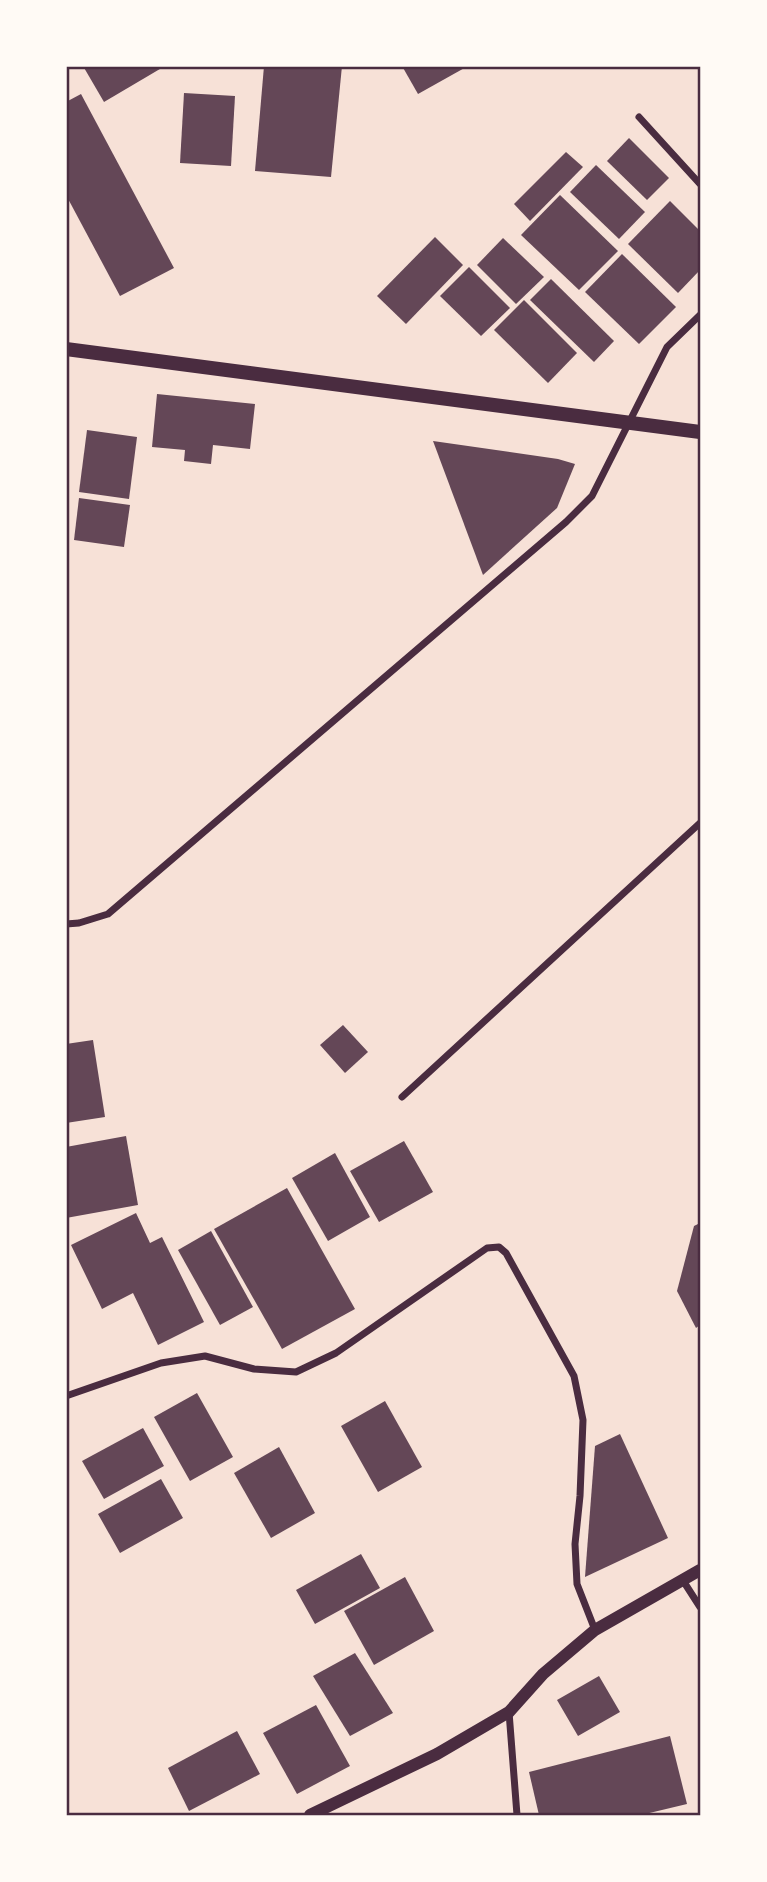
<svg xmlns="http://www.w3.org/2000/svg" width="767" height="1882" font-family="Arial,sans-serif">
<style>
.building{fill:#644757}
.lines{fill:none;stroke-linecap:round;stroke-linejoin:round}
.minor{stroke:#4a2c40;stroke-width:7}
.tertiary{stroke:#4a2c40;stroke-width:12}
.secondary{stroke:#4a2c40;stroke-width:14}
.neatline{fill:none;stroke:#4a2c40;stroke-width:2.5}
</style>
<rect width="100%" height="100%" fill="#f7e1d7"/>
<g class="building">
<path d="M 83,66 L 165,66 L 104,102 Z"/>
<path d="M 264,66 L 342,66 L 331,177 L 255,171 Z"/>
<path d="M 402,66 L 468,66 L 418,94 Z"/>
<path d="M 184,93 L 235,96 L 231,166 L 180,163 Z"/>
<path d="M 81,94 L 174,268 L 120,296 L 66,195 L 66,102 Z"/>
<path d="M 629,138 L 669,178 L 647,200 L 607,161 Z"/>
<path d="M 566,152 L 583,167 L 530,221 L 514,204 Z"/>
<path d="M 596,165 L 645,212 L 619,239 L 570,192 Z"/>
<path d="M 560,195 L 618,251 L 579,290 L 521,235 Z"/>
<path d="M 670,201 L 700,231 L 700,270 L 678,293 L 628,244 Z"/>
<path d="M 435,237 L 463,265 L 406,324 L 377,296 Z"/>
<path d="M 503,238 L 544,277 L 516,304 L 477,265 Z"/>
<path d="M 622,254 L 676,307 L 639,344 L 585,292 Z"/>
<path d="M 469,267 L 510,308 L 481,336 L 440,296 Z"/>
<path d="M 551,279 L 614,341 L 594,362 L 530,300 Z"/>
<path d="M 524,300 L 577,353 L 548,383 L 494,330 Z"/>
<path d="M 157,394 L 255,404 L 250,449 L 213,445 L 211,464 L 184,461 L 185,450 L 152,447 Z"/>
<path d="M 87,430 L 137,437 L 129,499 L 79,492 Z"/>
<path d="M 433,441 L 558,459 L 575,464 L 557,508 L 483,575 Z"/>
<path d="M 79,498 L 130,505 L 124,547 L 74,540 Z"/>
<path d="M 343,1025 L 368,1052 L 345,1073 L 320,1045 Z"/>
<path d="M 93,1040 L 105,1117 L 66,1123 L 66,1044 Z"/>
<path d="M 126,1136 L 138,1205 L 66,1218 L 66,1147 Z"/>
<path d="M 404,1141 L 433,1192 L 379,1222 L 350,1171 Z"/>
<path d="M 335,1153 L 370,1217 L 328,1241 L 292,1178 Z"/>
<path d="M 287,1188 L 355,1309 L 282,1349 L 214,1229 Z"/>
<path d="M 136,1213 L 150,1243 L 162,1237 L 204,1322 L 158,1345 L 133,1293 L 102,1309 L 71,1245 Z"/>
<path d="M 700,1223 L 700,1325 L 696,1328 L 677,1291 L 694,1226 Z"/>
<path d="M 211,1231 L 253,1307 L 220,1325 L 178,1250 Z"/>
<path d="M 197,1393 L 233,1457 L 190,1481 L 154,1417 Z"/>
<path d="M 385,1401 L 422,1467 L 378,1492 L 341,1426 Z"/>
<path d="M 143,1428 L 164,1466 L 104,1499 L 82,1461 Z"/>
<path d="M 620,1434 L 668,1538 L 585,1577 L 595,1446 Z"/>
<path d="M 279,1447 L 315,1513 L 271,1538 L 234,1473 Z"/>
<path d="M 161,1479 L 183,1518 L 120,1553 L 98,1514 Z"/>
<path d="M 361,1554 L 380,1588 L 315,1624 L 296,1590 Z"/>
<path d="M 405,1577 L 434,1631 L 374,1665 L 344,1611 Z"/>
<path d="M 355,1653 L 393,1713 L 350,1736 L 313,1676 Z"/>
<path d="M 599,1676 L 620,1712 L 578,1736 L 557,1700 Z"/>
<path d="M 316,1705 L 350,1766 L 297,1794 L 263,1733 Z"/>
<path d="M 237,1731 L 260,1774 L 189,1811 L 168,1768 Z"/>
<path d="M 670,1736 L 687,1804 L 641,1815 L 539,1815 L 529,1772 Z"/>
</g>
<g class="lines">
<g class="minor">
<path d="M 639,117 L 700,184"/>
<path d="M 66,924 L 79,923 L 108,914 L 566,522 L 592,496 L 667,347 L 700,315"/>
<path d="M 402,1097 L 700,823"/>
<path d="M 66,1396 L 161,1363 L 205,1356 L 254,1369 L 296,1372 L 336,1353 L 487,1248 L 499,1247 L 506,1253 L 574,1376 L 583,1420 L 580,1496 L 575,1544 L 577,1584 L 595,1630"/>
<path d="M 682,1579 L 700,1607"/>
<path d="M 509,1712 L 517,1815"/>
</g>
<path class="tertiary" d="M 310,1815 L 437,1754 L 509,1712 L 543,1674 L 595,1630 L 700,1570"/>
<path class="secondary" d="M 66,349 L 700,432"/>
</g>
<rect width="767" height="1882" fill="none" stroke="#fffaf5" stroke-width="136"/>
<rect x="68" y="68" width="631" height="1746" class="neatline"/>
</svg>
